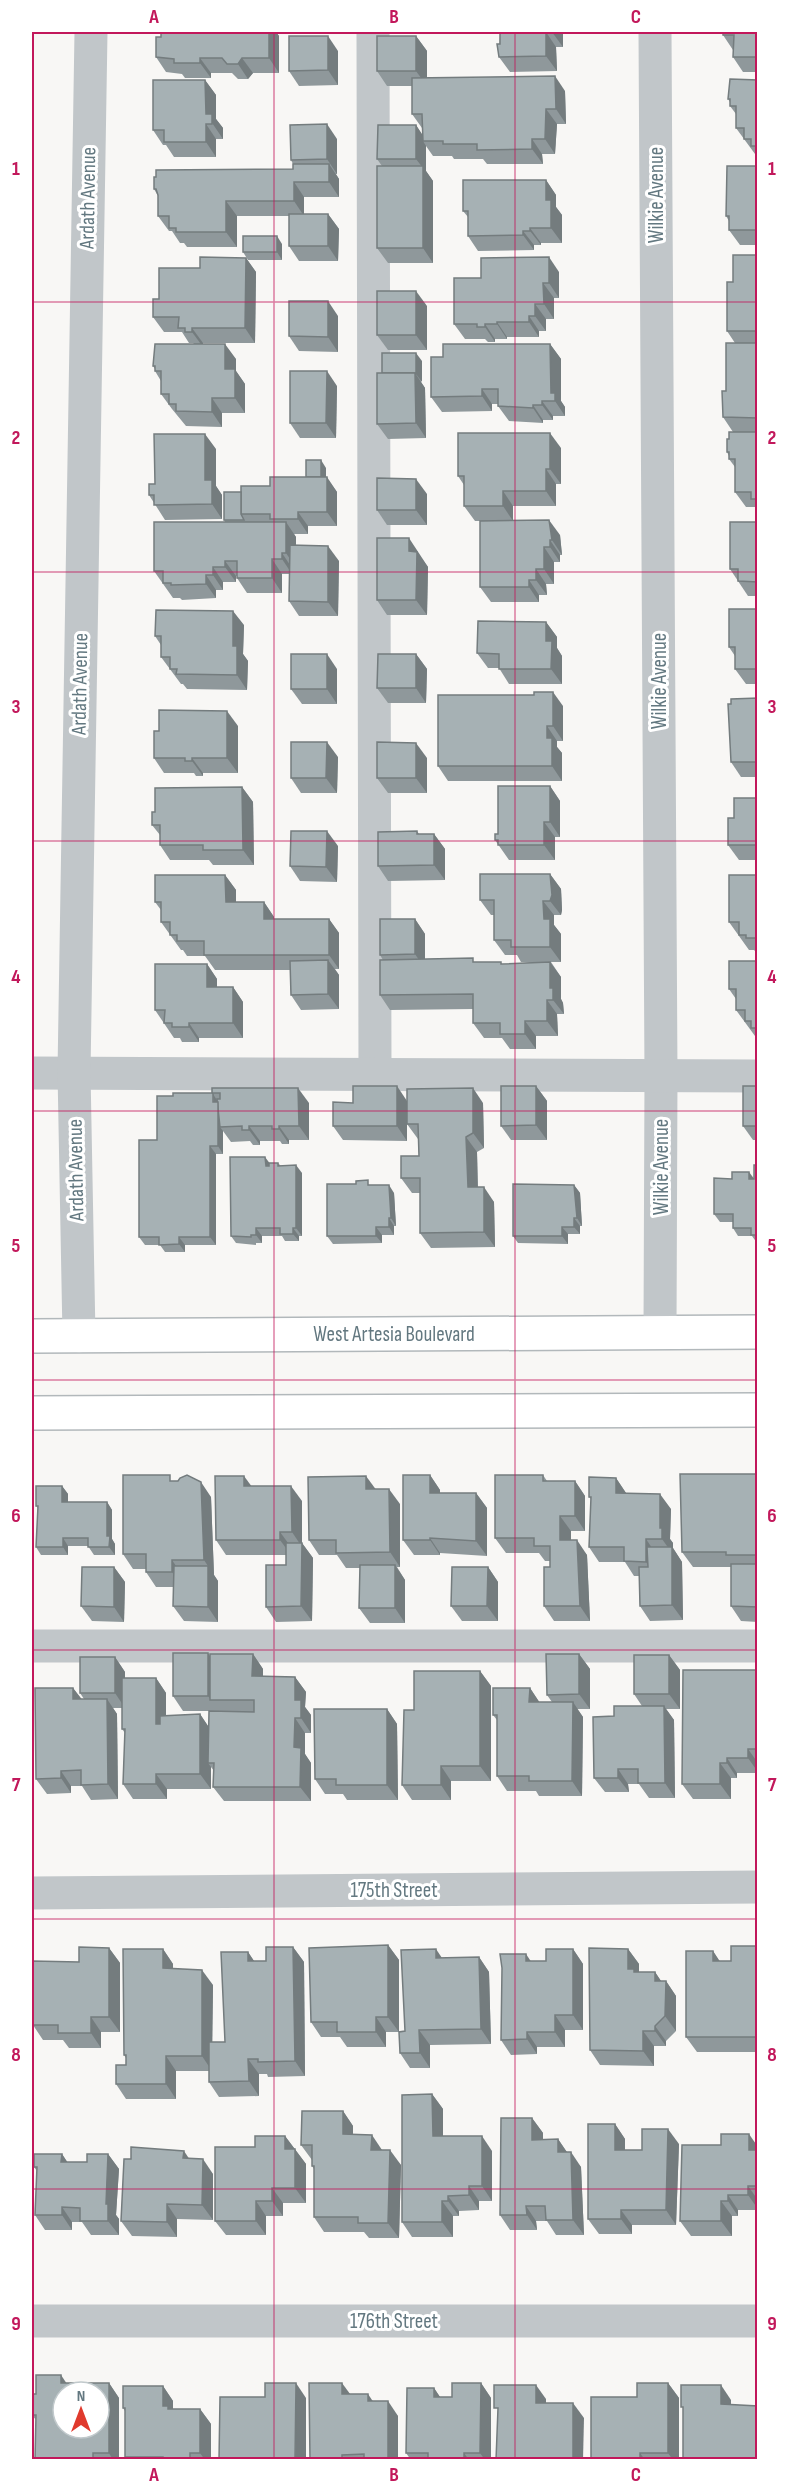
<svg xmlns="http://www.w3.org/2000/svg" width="789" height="2491" font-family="'Sofia Sans Condensed',sans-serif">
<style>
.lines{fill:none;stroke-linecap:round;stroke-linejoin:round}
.major-casing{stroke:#b2b8bb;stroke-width:36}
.minor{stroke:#c1c6c9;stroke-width:33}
.major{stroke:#fff;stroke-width:33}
.wall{fill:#8f989b}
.shaded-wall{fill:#747c7e}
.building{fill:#a6b1b4;stroke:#747c7e;stroke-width:1.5;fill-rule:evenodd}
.grid{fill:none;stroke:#c2185b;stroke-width:1.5;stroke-opacity:0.55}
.labels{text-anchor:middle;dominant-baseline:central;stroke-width:6;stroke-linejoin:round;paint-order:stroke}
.street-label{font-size:21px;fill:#637880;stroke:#fff}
.neatline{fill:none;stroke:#c2185b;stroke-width:2}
.grid-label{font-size:20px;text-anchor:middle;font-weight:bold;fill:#c2185b}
</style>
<rect width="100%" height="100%" fill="#f8f7f5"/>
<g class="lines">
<defs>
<g id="major">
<path d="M 32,1336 L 758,1332"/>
<path d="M 32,1413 L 758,1410"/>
</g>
</defs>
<use href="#major" class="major-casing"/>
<g class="minor">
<path d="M 373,32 L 375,1076"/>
<path d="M 655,32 L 661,1076 L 660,1331"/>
<path d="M 32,1073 L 758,1076"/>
<path d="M 79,1336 L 74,1072 L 91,32"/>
<path d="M 32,1646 L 758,1646"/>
<path d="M 32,1893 L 758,1887"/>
<path d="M 32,2321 L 758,2321"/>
</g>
<use href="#major" class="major"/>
</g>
<g class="wall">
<path d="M 161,32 L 276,32 L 279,36 L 279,73 L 253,73 L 248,79 L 238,79 L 232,73 L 211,73 L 211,78 L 185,78 L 182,74 L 166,72 L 156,57 L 161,37 Z"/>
<path d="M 500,32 L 563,32 L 563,47 L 556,47 L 557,71 L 510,72 L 499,57 Z"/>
<path d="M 758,32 L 758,72 L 743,72 L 733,57 L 733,50 L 723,35 Z"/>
<path d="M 416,36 L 427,51 L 427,78 L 565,91 L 566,124 L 557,124 L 555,154 L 542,154 L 543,164 L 487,164 L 483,159 L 454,159 L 452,156 L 433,156 L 426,146 L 426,171 L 433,181 L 433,263 L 388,263 L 377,248 L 382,166 L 377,159 L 416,125 L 422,135 L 422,128 L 412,114 L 412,86 L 387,86 L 377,71 Z"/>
<path d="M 338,51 L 338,85 L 299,86 L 289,71 Z"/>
<path d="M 205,80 L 216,95 L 216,119 L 223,128 L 223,139 L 216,139 L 216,157 L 174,157 L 166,145 L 163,145 L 153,130 Z"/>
<path d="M 758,80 L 758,155 L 757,154 L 755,154 L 736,128 L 736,114 L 730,106 L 730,102 L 728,99 Z"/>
<path d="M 337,139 L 337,174 L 336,174 L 339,179 L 339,197 L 304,197 L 304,214 L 328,214 L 339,229 L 338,261 L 299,261 L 289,246 L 289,216 L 237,216 L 237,247 L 187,247 L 184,243 L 180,243 L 172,231 L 169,231 L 158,216 L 158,196 L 154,189 L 293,169 L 293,164 L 291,160 Z"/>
<path d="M 758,166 L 758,245 L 740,245 L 729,230 L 729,221 L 726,216 Z"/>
<path d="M 546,180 L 556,195 L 556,207 L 562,215 L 562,243 L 541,243 L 541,245 L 534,245 L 534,250 L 478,251 L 468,236 L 468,217 L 463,211 Z"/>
<path d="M 282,244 L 282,260 L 248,260 L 243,252 Z"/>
<path d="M 758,255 L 758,508 L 756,507 L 746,507 L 735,492 L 735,467 L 729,459 L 729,456 L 727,452 L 729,439 L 733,432 L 723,417 L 726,391 L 735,343 L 727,331 L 733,282 Z"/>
<path d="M 246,258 L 256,272 L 255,343 L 203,343 L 203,344 L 236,359 L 236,371 L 245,384 L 245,413 L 222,413 L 222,427 L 186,426 L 172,409 L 161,394 L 161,381 L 155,371 L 155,369 L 153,366 L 194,344 L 193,343 L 189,343 L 182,332 L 164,332 L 153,317 L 159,299 L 200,268 Z"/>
<path d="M 559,272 L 559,298 L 554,298 L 554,319 L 546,319 L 546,331 L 539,331 L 539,337 L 507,337 L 507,339 L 495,339 L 495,342 L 488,342 L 485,339 L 465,339 L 454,324 L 481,278 Z"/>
<path d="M 427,306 L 427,350 L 388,350 L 377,335 Z"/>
<path d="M 338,316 L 338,352 L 299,351 L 289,336 Z"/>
<path d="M 550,344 L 561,359 L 561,401 L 565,407 L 565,416 L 553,416 L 553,420 L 543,420 L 543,423 L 509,421 L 498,406 L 498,404 L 492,404 L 492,411 L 442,412 L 431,397 L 443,357 Z"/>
<path d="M 422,361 L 421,382 L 425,388 L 426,438 L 388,439 L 377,424 L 382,373 Z"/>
<path d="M 337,386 L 336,438 L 300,438 L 290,423 Z"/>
<path d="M 561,448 L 561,484 L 556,484 L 556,506 L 513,506 L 513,521 L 475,521 L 464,506 L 464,485 L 458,476 Z"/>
<path d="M 216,449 L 216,486 L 222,495 L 222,519 L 165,520 L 149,495 L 155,484 Z"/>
<path d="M 326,468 L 326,477 L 337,492 L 337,526 L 308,526 L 308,534 L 294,534 L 296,537 L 296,545 L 339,561 L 338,616 L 299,616 L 289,601 L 289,574 L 282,574 L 282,593 L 247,593 L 237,578 L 237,576 L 236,576 L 236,582 L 223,582 L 223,590 L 216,590 L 216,598 L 182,600 L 180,598 L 173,598 L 154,571 L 225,522 L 224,520 L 241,492 L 270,486 L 306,477 Z"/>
<path d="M 427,494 L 427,525 L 387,525 L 377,510 Z"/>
<path d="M 480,521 L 560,535 L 562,555 L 560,555 L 560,562 L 554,562 L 554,584 L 546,584 L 547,595 L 539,595 L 539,602 L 491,602 L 480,587 Z"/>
<path d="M 758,522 L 758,596 L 748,596 L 730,569 Z"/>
<path d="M 419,553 L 419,555 L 428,567 L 427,615 L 387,615 L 377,600 Z"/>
<path d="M 758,609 L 758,684 L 746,684 L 735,669 L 735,656 L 729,647 Z"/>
<path d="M 546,622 L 557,637 L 557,648 L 562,656 L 562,684 L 509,684 L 499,668 L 488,668 L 477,653 Z"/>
<path d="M 244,625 L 243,654 L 248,661 L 247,690 L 187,689 L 183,684 L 181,684 L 161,657 L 161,645 L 155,636 Z"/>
<path d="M 416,654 L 427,669 L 426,703 L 388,703 L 377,688 Z"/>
<path d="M 337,669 L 337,704 L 302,704 L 291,689 Z"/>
<path d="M 758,698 L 758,777 L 741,777 L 731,762 L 731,704 Z"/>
<path d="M 563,706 L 563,741 L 557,741 L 557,747 L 562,753 L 562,781 L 448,781 L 438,766 Z"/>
<path d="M 238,726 L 238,773 L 203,773 L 203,776 L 196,776 L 194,773 L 164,773 L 154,758 Z"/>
<path d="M 338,757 L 337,793 L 301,793 L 291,778 Z"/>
<path d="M 427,758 L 427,793 L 388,793 L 377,778 Z"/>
<path d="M 550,786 L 560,801 L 560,837 L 555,837 L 555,860 L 509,860 L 495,840 L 498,834 Z"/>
<path d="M 242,787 L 253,802 L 254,865 L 213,865 L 209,860 L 170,860 L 160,845 L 160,835 L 152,825 L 155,812 Z"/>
<path d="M 758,798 L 758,860 L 739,860 L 728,845 L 734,818 Z"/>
<path d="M 417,831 L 419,834 L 434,834 L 445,849 L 445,880 L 388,881 L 378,866 Z"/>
<path d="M 338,846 L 337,882 L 300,881 L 290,866 Z"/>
<path d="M 550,874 L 561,889 L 562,910 L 561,915 L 554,915 L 554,925 L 561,934 L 561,962 L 551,962 L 561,977 L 561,999 L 563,1003 L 564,1014 L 557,1014 L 558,1036 L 536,1036 L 536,1049 L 510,1049 L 502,1038 L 484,1038 L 473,1023 L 473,1009 L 390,1010 L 380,995 L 383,960 L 380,955 L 415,919 L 425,934 L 425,959 L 503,964 L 535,962 L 521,962 L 517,955 L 505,955 L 494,940 L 494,915 L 491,915 L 480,900 Z"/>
<path d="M 225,875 L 236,890 L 236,902 L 264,902 L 274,917 L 274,919 L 329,919 L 339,933 L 339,969 L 335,969 L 339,975 L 339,1009 L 301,1010 L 291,995 L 290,970 L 215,970 L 205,956 L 187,956 L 183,950 L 181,950 L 161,922 L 161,910 L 155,902 Z"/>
<path d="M 758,875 L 758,953 L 757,953 L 754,950 L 749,950 L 729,922 Z"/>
<path d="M 758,961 L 758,1037 L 755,1036 L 736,1010 L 736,999 L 729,989 Z"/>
<path d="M 207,964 L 217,979 L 217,987 L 233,987 L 243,1002 L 243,1038 L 199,1038 L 199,1042 L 182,1042 L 180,1038 L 174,1038 L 155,1010 Z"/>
<path d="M 536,1086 L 547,1101 L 547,1140 L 511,1140 L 501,1126 Z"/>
<path d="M 758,1086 L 758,1140 L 753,1140 L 743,1126 Z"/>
<path d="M 212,1088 L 309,1103 L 309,1140 L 289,1140 L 289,1144 L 282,1144 L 280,1141 L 260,1141 L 260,1145 L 253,1145 L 250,1141 L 231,1142 L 223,1131 L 223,1154 L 216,1154 L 216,1245 L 185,1245 L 185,1252 L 165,1252 L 160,1245 L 145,1245 L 139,1237 L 157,1140 L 173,1096 L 212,1093 Z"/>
<path d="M 407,1101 L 483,1103 L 484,1148 L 477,1152 L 478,1187 L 494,1202 L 495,1247 L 431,1248 L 420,1233 L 420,1193 L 412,1193 L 401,1178 L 419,1156 L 418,1139 L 407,1124 L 407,1107 L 407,1141 L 343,1140 L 333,1126 L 353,1103 Z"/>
<path d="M 270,1163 L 278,1163 L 281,1166 L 302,1173 L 302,1236 L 299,1236 L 299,1241 L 285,1241 L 282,1236 L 262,1236 L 262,1243 L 256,1243 L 256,1245 L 236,1243 L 231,1236 Z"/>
<path d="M 758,1165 L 758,1243 L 757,1243 L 752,1236 L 738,1236 L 733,1228 L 733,1222 L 720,1222 L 714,1214 L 754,1179 Z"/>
<path d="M 372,1185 L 394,1193 L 396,1226 L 394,1226 L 394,1235 L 382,1235 L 382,1243 L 333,1244 L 327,1236 Z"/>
<path d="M 574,1185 L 580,1193 L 582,1226 L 580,1226 L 580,1234 L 568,1234 L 568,1244 L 518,1243 L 513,1236 Z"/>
<path d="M 758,1474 L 758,1622 L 741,1621 L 731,1606 L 731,1567 L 693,1567 L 682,1552 Z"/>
<path d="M 430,1475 L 440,1490 L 440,1493 L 476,1493 L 487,1508 L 487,1556 L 440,1553 L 440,1555 L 414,1555 L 403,1540 Z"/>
<path d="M 543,1475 L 547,1481 L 575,1481 L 585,1496 L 585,1531 L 571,1531 L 571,1540 L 587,1555 L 590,1621 L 554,1621 L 544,1606 L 550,1567 L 550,1561 L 545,1561 L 539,1553 L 506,1553 L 495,1538 Z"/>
<path d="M 616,1478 L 626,1493 L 671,1509 L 670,1539 L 673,1543 L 673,1548 L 682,1562 L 683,1620 L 650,1621 L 640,1606 L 639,1576 L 634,1576 L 625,1562 L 599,1562 L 589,1547 L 591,1499 L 589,1497 Z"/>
<path d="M 174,1481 L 211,1497 L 214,1575 L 218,1581 L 218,1622 L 184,1621 L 173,1606 L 173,1587 L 156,1587 L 146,1572 L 146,1569 L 133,1569 L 123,1554 Z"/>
<path d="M 62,1486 L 68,1494 L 68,1502 L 107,1502 L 112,1510 L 112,1539 L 115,1544 L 115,1555 L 94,1555 L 88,1546 L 68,1546 L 68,1555 L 41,1555 L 36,1547 L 38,1508 L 36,1506 Z"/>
<path d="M 252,1486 L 302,1501 L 302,1543 L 313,1558 L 312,1621 L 276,1622 L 266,1607 L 286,1565 L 286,1555 L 226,1555 L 216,1540 Z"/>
<path d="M 400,1504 L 400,1567 L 397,1567 L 405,1580 L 405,1623 L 370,1623 L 359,1608 L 360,1568 L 346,1568 L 337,1555 L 319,1555 L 309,1540 Z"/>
<path d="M 114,1567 L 125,1582 L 124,1622 L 92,1621 L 81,1606 Z"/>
<path d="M 488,1567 L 498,1582 L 498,1621 L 462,1621 L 451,1606 Z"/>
<path d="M 253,1654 L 263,1669 L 263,1676 L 295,1677 L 306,1692 L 305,1707 L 311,1715 L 311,1733 L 305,1733 L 305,1754 L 311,1763 L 311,1801 L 224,1801 L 213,1787 L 214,1771 L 211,1767 L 211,1789 L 167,1789 L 167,1799 L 133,1799 L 123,1784 L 125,1733 L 122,1729 L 122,1708 L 113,1708 L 117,1714 L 118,1799 L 91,1800 L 82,1786 L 71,1786 L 71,1793 L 47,1794 L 36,1779 L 73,1688 L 81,1699 L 84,1699 L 80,1693 L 115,1657 L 125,1672 L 125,1678 L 156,1678 L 166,1693 L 166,1716 L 200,1714 L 208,1726 L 217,1711 L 183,1711 L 173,1696 L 210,1656 Z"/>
<path d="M 579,1654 L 590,1669 L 590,1709 L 577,1709 L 583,1717 L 582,1796 L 539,1796 L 536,1791 L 507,1791 L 497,1776 L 497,1720 L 493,1715 L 530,1688 L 539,1702 L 552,1702 L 547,1695 Z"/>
<path d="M 669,1655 L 680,1670 L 680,1709 L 666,1709 L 674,1720 L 675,1798 L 649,1798 L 639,1784 L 628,1784 L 629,1792 L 605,1792 L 594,1778 L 614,1716 L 642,1706 L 634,1694 Z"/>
<path d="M 758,1670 L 758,1773 L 737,1773 L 737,1778 L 731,1778 L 731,1799 L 693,1799 L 682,1784 Z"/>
<path d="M 480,1671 L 491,1686 L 491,1781 L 451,1781 L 451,1800 L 412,1800 L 402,1785 L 414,1710 Z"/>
<path d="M 387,1709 L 397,1724 L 398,1800 L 347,1800 L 343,1794 L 325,1794 L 315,1779 Z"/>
<path d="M 388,1945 L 399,1960 L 399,2032 L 386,2032 L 386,2047 L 347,2047 L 340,2037 L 321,2037 L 311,2022 Z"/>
<path d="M 758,1946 L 758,2052 L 697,2052 L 686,2037 L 713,1951 L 719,1961 L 731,1961 Z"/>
<path d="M 293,1947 L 304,1962 L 305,2076 L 268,2077 L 267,2074 L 259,2074 L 259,2096 L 219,2097 L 209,2082 L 209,2071 L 176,2071 L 176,2099 L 126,2099 L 116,2084 L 126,2065 L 126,2058 L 124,2055 L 163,1949 L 173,1964 L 173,1968 L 213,1985 L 212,2042 L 225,2042 L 248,1952 L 254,1961 L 266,1961 Z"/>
<path d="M 109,1948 L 120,1963 L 120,2032 L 101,2032 L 101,2048 L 69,2048 L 63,2040 L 43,2040 L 33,2025 L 79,1962 Z"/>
<path d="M 573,1949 L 583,1964 L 583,2030 L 565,2030 L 565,2047 L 537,2047 L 537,2054 L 511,2055 L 501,2040 L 531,1961 L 546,1961 Z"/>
<path d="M 628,1949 L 639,1964 L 639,1972 L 655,1972 L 661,1981 L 666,1981 L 676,1996 L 676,2031 L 666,2041 L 666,2046 L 654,2046 L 654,2066 L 600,2065 L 590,2050 Z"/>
<path d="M 479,1957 L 489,1972 L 491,2044 L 430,2045 L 430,2068 L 410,2068 L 400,2053 L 405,2031 L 442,1958 Z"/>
<path d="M 432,2094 L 443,2109 L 443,2136 L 492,2151 L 492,2201 L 479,2201 L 479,2210 L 459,2211 L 459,2216 L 453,2216 L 453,2237 L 412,2237 L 402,2222 Z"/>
<path d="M 343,2111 L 353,2126 L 353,2135 L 382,2150 L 401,2165 L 399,2238 L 369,2238 L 364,2232 L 324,2232 L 314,2217 L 314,2169 L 312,2166 L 312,2160 L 301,2145 Z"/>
<path d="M 532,2118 L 543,2133 L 543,2139 L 558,2139 L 567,2152 L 581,2167 L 584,2235 L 556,2235 L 547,2221 L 536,2221 L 537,2230 L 510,2230 L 500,2215 Z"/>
<path d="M 615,2124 L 625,2139 L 625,2150 L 642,2150 L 679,2144 L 676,2225 L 632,2225 L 632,2234 L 599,2234 L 588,2219 Z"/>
<path d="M 285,2136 L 306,2164 L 306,2203 L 283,2203 L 283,2216 L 266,2216 L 266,2235 L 226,2235 L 215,2221 L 255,2147 Z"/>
<path d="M 758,2147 L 758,2210 L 738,2210 L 738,2216 L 732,2216 L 732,2236 L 691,2236 L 680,2221 Z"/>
<path d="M 62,2154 L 67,2162 L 87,2162 L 108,2154 L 119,2169 L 116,2215 L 119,2219 L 119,2235 L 91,2235 L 82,2222 L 72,2222 L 72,2230 L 45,2230 L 35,2215 L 37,2171 L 34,2167 Z"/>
<path d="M 189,2158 L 213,2174 L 213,2220 L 177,2219 L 177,2237 L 132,2236 L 121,2221 Z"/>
<path d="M 67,2383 L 109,2383 L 119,2398 L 119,2460 L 35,2460 L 36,2420 L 32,2415 L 36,2394 Z"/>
<path d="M 481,2383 L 491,2398 L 491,2460 L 411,2460 L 406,2453 L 434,2388 L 440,2397 L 452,2397 Z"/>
<path d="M 668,2383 L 679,2398 L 679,2460 L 591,2460 L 637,2397 Z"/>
<path d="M 163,2386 L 173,2401 L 173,2409 L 200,2409 L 211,2424 L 211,2460 L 126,2460 L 125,2457 L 125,2411 L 123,2408 Z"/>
<path d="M 350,2394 L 373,2401 L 398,2416 L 398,2460 L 310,2460 Z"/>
</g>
<g class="shaded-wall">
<path d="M 269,32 L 276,32 L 279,36 L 279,73 L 269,58 Z"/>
<path d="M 546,32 L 556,47 L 557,71 L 546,56 Z"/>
<path d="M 552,32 L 563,32 L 563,47 Z"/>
<path d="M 328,36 L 338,51 L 338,85 L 328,70 Z"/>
<path d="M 416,36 L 427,51 L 427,86 L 416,71 Z"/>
<path d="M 200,58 L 211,73 L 211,78 L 200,63 Z"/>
<path d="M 242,58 L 253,73 L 248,79 L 238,64 Z"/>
<path d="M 555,76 L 565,91 L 566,124 L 556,109 Z"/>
<path d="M 205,80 L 216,95 L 216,119 L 223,128 L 223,139 L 206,114 Z"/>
<path d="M 546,109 L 557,124 L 555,154 L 545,139 Z"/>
<path d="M 206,124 L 216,139 L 216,157 L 206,142 Z"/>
<path d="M 327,124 L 337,139 L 337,174 L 327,159 Z"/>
<path d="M 416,125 L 426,140 L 423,141 L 426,146 L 426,171 L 433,181 L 433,263 L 423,248 L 423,168 L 416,159 Z"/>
<path d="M 532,139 L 542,154 L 543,164 L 532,149 Z"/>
<path d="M 329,164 L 339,179 L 339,197 L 329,182 Z"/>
<path d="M 546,180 L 556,195 L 556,207 L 562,215 L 562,243 L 551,228 L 546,200 Z"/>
<path d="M 294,182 L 304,197 L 304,216 L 294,201 Z"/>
<path d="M 226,201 L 237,216 L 237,247 L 226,232 Z"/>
<path d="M 328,214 L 339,229 L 338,261 L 328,246 Z"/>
<path d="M 530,228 L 541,243 L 541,245 L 530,231 Z"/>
<path d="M 523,231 L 534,245 L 534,250 L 523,235 Z"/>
<path d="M 277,236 L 282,244 L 282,260 L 277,252 Z"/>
<path d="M 549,257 L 559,272 L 559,298 L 549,283 Z"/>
<path d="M 246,258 L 256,272 L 255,343 L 245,328 Z"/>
<path d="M 543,283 L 554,298 L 554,319 L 544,304 Z"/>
<path d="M 416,291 L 427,306 L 427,350 L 416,335 Z"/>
<path d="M 328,301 L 338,316 L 338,352 L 328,337 Z"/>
<path d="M 535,304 L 546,319 L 546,331 L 535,316 Z"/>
<path d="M 529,316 L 539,331 L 539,337 L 529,322 Z"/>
<path d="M 497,322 L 507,337 L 507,339 L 497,324 Z"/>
<path d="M 485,324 L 495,339 L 495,342 L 485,327 Z"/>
<path d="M 192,328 L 203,343 L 203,347 L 192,332 Z"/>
<path d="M 225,344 L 236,359 L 236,371 L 245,384 L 245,413 L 235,398 L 225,369 Z"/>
<path d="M 550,344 L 561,359 L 561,401 L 565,407 L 565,416 L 555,401 L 551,393 Z"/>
<path d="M 416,353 L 422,361 L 422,382 L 416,374 Z"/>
<path d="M 327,371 L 337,386 L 336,438 L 326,423 Z"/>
<path d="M 415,373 L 425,388 L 426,438 L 416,423 Z"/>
<path d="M 482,389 L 492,404 L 492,411 L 482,396 Z"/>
<path d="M 212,398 L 222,413 L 222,427 L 212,412 Z"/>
<path d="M 542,401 L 553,416 L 553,420 L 542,405 Z"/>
<path d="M 533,405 L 543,420 L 543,423 L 533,408 Z"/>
<path d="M 550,433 L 561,448 L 561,484 L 550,469 Z"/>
<path d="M 205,434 L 216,449 L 216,486 L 222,495 L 222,519 L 212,504 L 205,480 Z"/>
<path d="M 321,460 L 326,468 L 326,490 L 321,483 Z"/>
<path d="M 546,469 L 556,484 L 556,506 L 546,491 Z"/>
<path d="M 327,477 L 337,492 L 337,526 L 327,512 Z"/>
<path d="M 416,479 L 427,494 L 427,525 L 416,510 Z"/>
<path d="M 503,491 L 513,506 L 513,521 L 503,506 Z"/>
<path d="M 298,512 L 308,526 L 308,534 L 298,519 Z"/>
<path d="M 549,520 L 560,535 L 562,555 L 552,540 Z"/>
<path d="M 286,522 L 296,537 L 296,568 L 286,553 Z"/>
<path d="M 409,538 L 428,567 L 427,615 L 416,600 L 409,551 Z"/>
<path d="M 550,540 L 560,555 L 560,562 L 550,547 Z"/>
<path d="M 328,546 L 339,561 L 338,616 L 328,602 Z"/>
<path d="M 544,547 L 554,562 L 554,584 L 544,569 Z"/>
<path d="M 282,553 L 292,568 L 292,574 L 282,559 Z"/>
<path d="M 272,559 L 282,574 L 282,593 L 272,578 Z"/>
<path d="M 225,561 L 236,576 L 236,582 L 225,567 Z"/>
<path d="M 213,567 L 223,582 L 223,590 L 213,575 Z"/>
<path d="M 536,569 L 546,584 L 547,595 L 536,580 Z"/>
<path d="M 206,575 L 216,590 L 216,598 L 206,584 Z"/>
<path d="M 529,580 L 539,595 L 539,602 L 529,587 Z"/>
<path d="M 233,611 L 244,625 L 243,654 L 248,661 L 247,690 L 237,675 L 233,646 Z"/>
<path d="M 546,622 L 557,637 L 557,648 L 562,656 L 562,684 L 551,669 L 546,641 Z"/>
<path d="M 327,654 L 337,669 L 337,704 L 327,689 Z"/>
<path d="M 416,654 L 427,669 L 426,703 L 416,688 Z"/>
<path d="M 553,692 L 563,706 L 563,741 L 553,726 Z"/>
<path d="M 227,711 L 238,726 L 238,773 L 227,758 Z"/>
<path d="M 547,726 L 557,741 L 557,747 L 562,753 L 562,781 L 552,766 L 547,738 Z"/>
<path d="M 327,742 L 338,757 L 337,793 L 326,778 Z"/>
<path d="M 416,743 L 427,758 L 427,793 L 416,778 Z"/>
<path d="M 192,758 L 203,773 L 203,776 L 192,761 Z"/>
<path d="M 550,786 L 560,801 L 560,837 L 550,822 Z"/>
<path d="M 242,787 L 253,802 L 254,865 L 243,850 Z"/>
<path d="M 544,822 L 555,837 L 555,860 L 544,845 Z"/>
<path d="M 327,831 L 338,846 L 337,882 L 326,867 Z"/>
<path d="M 434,834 L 445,849 L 445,880 L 434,865 Z"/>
<path d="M 550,874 L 561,889 L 562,910 L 561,915 L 550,901 Z"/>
<path d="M 225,875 L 236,890 L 236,917 L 226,902 Z"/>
<path d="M 543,901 L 554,915 L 554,925 L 561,934 L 561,962 L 550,947 L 544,919 Z"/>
<path d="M 264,902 L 274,917 L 274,934 L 264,919 Z"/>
<path d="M 329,919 L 339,933 L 339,969 L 329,955 Z"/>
<path d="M 415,919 L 425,934 L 425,969 L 415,954 Z"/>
<path d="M 328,960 L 339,975 L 339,1009 L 328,994 Z"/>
<path d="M 550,962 L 561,977 L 561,999 L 563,1003 L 564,1014 L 553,1000 L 550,988 Z"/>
<path d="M 207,964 L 217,979 L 217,1002 L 207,987 Z"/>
<path d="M 233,987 L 243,1002 L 243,1038 L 233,1023 Z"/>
<path d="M 547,1000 L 557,1014 L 558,1036 L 547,1021 Z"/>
<path d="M 525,1021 L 536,1036 L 536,1049 L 525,1034 Z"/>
<path d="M 189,1023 L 199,1038 L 199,1042 L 189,1027 Z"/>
<path d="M 397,1086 L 407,1101 L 407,1141 L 397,1126 Z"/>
<path d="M 536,1086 L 547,1101 L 547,1140 L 536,1125 Z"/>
<path d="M 298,1088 L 309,1103 L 309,1140 L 299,1126 Z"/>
<path d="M 473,1088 L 483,1103 L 484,1148 L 473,1133 Z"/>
<path d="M 213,1094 L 223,1110 L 220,1127 L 223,1131 L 223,1154 L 218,1146 Z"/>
<path d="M 249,1126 L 260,1141 L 260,1145 L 249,1130 Z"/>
<path d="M 279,1126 L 289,1140 L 289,1144 L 279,1129 Z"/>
<path d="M 466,1137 L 477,1152 L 478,1202 L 468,1187 Z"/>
<path d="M 210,1146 L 216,1154 L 216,1245 L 210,1237 Z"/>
<path d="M 265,1157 L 271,1165 L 272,1174 L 266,1166 Z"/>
<path d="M 296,1165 L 302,1173 L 302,1236 L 296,1228 Z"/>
<path d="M 749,1172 L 755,1180 L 749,1179 Z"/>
<path d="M 389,1185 L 394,1193 L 396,1226 L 391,1218 Z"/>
<path d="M 574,1185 L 580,1193 L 582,1226 L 577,1218 Z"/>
<path d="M 484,1187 L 494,1202 L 495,1247 L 484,1232 Z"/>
<path d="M 389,1218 L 394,1226 L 394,1235 L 389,1227 Z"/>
<path d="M 574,1218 L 580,1226 L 580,1234 L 574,1227 Z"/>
<path d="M 376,1227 L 382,1235 L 382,1243 L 376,1236 Z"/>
<path d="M 562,1227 L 568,1234 L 568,1244 L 562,1236 Z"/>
<path d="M 256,1228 L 262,1236 L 262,1243 L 256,1235 Z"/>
<path d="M 293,1228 L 299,1236 L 299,1241 L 293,1234 Z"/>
<path d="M 179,1237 L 185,1245 L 185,1252 L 179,1244 Z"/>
<path d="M 430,1475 L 440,1490 L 440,1508 L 430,1493 Z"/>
<path d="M 244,1476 L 255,1491 L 244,1486 Z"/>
<path d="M 366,1476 L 377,1491 L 366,1489 Z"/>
<path d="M 616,1478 L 626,1493 L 626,1508 L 616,1493 Z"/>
<path d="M 575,1481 L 585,1496 L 585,1531 L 575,1516 Z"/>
<path d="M 201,1482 L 211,1497 L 214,1575 L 218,1581 L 218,1622 L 208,1607 L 208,1566 L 204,1560 Z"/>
<path d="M 62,1486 L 68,1494 L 68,1510 L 62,1502 Z"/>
<path d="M 291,1486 L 302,1501 L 302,1547 L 292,1532 Z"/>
<path d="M 389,1489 L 400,1504 L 400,1567 L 390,1552 Z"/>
<path d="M 476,1493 L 487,1508 L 487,1556 L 476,1541 Z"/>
<path d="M 660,1494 L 671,1509 L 670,1539 L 673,1543 L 673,1548 L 682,1562 L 683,1620 L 672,1605 L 672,1553 L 662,1539 L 660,1528 Z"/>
<path d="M 107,1502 L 112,1510 L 112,1539 L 115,1544 L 115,1555 L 109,1547 L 107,1536 Z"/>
<path d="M 560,1516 L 571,1531 L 571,1555 L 560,1540 Z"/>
<path d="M 280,1532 L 291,1547 L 291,1555 L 280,1540 Z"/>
<path d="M 63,1538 L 68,1546 L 68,1555 L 63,1547 Z"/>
<path d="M 430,1538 L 440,1553 L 440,1555 L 430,1540 Z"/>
<path d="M 646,1539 L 656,1554 L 656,1576 L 646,1562 Z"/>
<path d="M 577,1540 L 587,1555 L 590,1621 L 580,1606 Z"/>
<path d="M 302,1543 L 313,1558 L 312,1621 L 301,1606 Z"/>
<path d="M 172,1560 L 182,1575 L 182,1587 L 172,1572 Z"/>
<path d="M 395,1565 L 405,1580 L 405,1623 L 395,1608 Z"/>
<path d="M 114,1567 L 125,1582 L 124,1622 L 114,1607 Z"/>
<path d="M 488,1567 L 498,1582 L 498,1621 L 487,1606 Z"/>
<path d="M 208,1653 L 218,1668 L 211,1700 L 208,1696 Z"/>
<path d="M 253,1654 L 263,1669 L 263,1691 L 252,1676 Z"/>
<path d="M 579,1654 L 590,1669 L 590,1709 L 579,1694 Z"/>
<path d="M 669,1655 L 680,1670 L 680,1709 L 669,1694 Z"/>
<path d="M 115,1657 L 125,1672 L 125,1708 L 115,1693 Z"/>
<path d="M 32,1667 L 33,1669 L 32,1712 Z"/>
<path d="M 480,1671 L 491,1686 L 491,1781 L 480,1766 Z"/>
<path d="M 295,1677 L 306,1692 L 305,1707 L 311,1715 L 311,1733 L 301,1718 L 295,1700 Z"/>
<path d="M 156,1678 L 166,1693 L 166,1739 L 156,1724 Z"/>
<path d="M 73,1688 L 84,1702 L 73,1699 Z"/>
<path d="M 530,1688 L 540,1703 L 529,1702 Z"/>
<path d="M 107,1699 L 117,1714 L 118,1799 L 108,1784 Z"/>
<path d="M 573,1702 L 583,1717 L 582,1796 L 572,1781 Z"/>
<path d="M 664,1706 L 674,1720 L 675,1798 L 665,1783 Z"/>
<path d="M 387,1709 L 397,1724 L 398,1800 L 387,1785 Z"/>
<path d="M 200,1714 L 210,1729 L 208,1763 L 211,1767 L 211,1789 L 200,1774 Z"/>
<path d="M 295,1718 L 305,1733 L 305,1754 L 311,1763 L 311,1801 L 300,1787 L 294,1747 Z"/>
<path d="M 748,1749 L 758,1763 L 758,1772 L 748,1758 Z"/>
<path d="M 727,1758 L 737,1773 L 737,1778 L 727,1763 Z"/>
<path d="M 720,1763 L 731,1778 L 731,1799 L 720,1784 Z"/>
<path d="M 441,1766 L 451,1781 L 451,1800 L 441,1785 Z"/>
<path d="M 618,1769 L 628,1784 L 629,1792 L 618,1778 Z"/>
<path d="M 61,1771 L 71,1786 L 71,1793 L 61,1778 Z"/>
<path d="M 156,1774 L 167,1789 L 167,1799 L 156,1784 Z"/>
<path d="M 388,1945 L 399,1960 L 399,2032 L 388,2017 Z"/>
<path d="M 293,1947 L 304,1962 L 305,2076 L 295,2061 Z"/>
<path d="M 109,1948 L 120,1963 L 120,2032 L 109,2017 Z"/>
<path d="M 163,1949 L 173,1964 L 173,1983 L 163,1968 Z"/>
<path d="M 436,1949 L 446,1964 L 436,1958 Z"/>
<path d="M 573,1949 L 583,1964 L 583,2030 L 573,2015 Z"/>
<path d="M 628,1949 L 639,1964 L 639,1975 L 628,1969 Z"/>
<path d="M 713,1951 L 723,1966 L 713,1961 Z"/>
<path d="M 248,1952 L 258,1967 L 248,1961 Z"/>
<path d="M 526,1954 L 536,1969 L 526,1961 Z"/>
<path d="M 479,1957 L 489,1972 L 491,2044 L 481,2029 Z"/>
<path d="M 202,1970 L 213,1985 L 212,2071 L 202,2056 Z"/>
<path d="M 655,1972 L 665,1987 L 655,1981 Z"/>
<path d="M 666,1981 L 676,1996 L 676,2031 L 665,2016 Z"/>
<path d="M 555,2015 L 565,2030 L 565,2047 L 555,2032 Z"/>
<path d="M 91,2017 L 101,2032 L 101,2048 L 91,2033 Z"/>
<path d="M 376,2017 L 386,2032 L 386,2047 L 376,2032 Z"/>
<path d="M 655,2026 L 666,2041 L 666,2046 L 655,2031 Z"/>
<path d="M 419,2030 L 430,2045 L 430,2068 L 420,2053 Z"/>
<path d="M 643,2031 L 654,2046 L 654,2066 L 643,2051 Z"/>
<path d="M 527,2032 L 537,2047 L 537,2054 L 527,2039 Z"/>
<path d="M 166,2056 L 176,2071 L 176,2099 L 166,2084 Z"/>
<path d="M 248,2059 L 259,2074 L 259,2096 L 249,2081 Z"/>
<path d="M 432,2094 L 443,2109 L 443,2151 L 433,2136 Z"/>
<path d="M 343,2111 L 353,2126 L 353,2149 L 343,2134 Z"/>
<path d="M 532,2118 L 543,2133 L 543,2154 L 532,2140 Z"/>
<path d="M 615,2124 L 625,2139 L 625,2165 L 615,2150 Z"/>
<path d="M 668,2129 L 679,2144 L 676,2225 L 666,2210 Z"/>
<path d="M 749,2134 L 758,2147 L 758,2163 L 749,2150 Z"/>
<path d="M 372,2135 L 382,2150 L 371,2150 Z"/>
<path d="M 285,2136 L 306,2164 L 306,2203 L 295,2188 L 285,2149 Z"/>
<path d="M 482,2136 L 492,2151 L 492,2201 L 482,2186 Z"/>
<path d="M 558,2139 L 568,2154 L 558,2152 Z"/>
<path d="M 390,2150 L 401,2165 L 399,2238 L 388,2223 Z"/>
<path d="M 184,2151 L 194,2166 L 183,2158 Z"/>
<path d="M 571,2152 L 581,2167 L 584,2235 L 573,2220 Z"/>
<path d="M 62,2154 L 72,2169 L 61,2162 Z"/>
<path d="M 108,2154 L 119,2169 L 116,2215 L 119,2219 L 119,2235 L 108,2221 L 106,2204 Z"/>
<path d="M 203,2159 L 213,2174 L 213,2220 L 202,2205 Z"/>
<path d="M 469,2186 L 479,2201 L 479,2210 L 469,2195 Z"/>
<path d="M 748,2186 L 758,2200 L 758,2209 L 748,2195 Z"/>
<path d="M 272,2188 L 283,2203 L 283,2216 L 272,2201 Z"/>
<path d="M 728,2195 L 738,2210 L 738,2216 L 728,2201 Z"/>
<path d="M 448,2196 L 459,2211 L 459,2216 L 448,2201 Z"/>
<path d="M 256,2201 L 266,2216 L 266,2235 L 256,2221 Z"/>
<path d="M 442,2201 L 453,2216 L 453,2237 L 442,2222 Z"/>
<path d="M 721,2201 L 732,2216 L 732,2236 L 721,2221 Z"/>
<path d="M 167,2204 L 177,2219 L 177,2237 L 167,2222 Z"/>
<path d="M 526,2206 L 536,2221 L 537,2230 L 527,2215 Z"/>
<path d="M 62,2207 L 72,2222 L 72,2230 L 62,2215 Z"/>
<path d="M 621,2210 L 632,2225 L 632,2234 L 621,2219 Z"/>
<path d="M 61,2375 L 71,2390 L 61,2383 Z"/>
<path d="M 109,2383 L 119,2398 L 119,2460 L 113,2460 L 109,2453 Z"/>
<path d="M 296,2383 L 306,2398 L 306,2460 L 295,2460 Z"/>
<path d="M 342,2383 L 353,2398 L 342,2394 Z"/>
<path d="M 481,2383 L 491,2398 L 491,2460 L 485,2460 L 480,2453 Z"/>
<path d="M 668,2383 L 679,2398 L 679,2460 L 673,2460 L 668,2453 Z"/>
<path d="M 536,2385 L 546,2399 L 546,2417 L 536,2403 Z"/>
<path d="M 721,2385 L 731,2400 L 731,2419 L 721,2404 Z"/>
<path d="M 163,2386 L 173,2401 L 173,2414 L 163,2406 Z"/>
<path d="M 434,2388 L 444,2403 L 434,2397 Z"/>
<path d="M 368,2394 L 378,2409 L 368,2401 Z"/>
<path d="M 388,2401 L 398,2416 L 398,2460 L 388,2460 Z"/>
<path d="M 573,2403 L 584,2418 L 583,2460 L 573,2460 Z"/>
<path d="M 200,2409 L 211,2424 L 211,2460 L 205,2460 L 200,2453 Z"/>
<path d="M 464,2453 L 469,2460 L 464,2460 Z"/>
<path d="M 640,2453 L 645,2460 L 640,2460 Z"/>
</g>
<g class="building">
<path d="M 161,32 L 269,32 L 269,58 L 242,58 L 238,64 L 227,64 L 222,58 L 200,58 L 200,63 L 174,63 L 174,59 L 156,57 L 156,37 L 161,37 Z"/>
<path d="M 500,32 L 552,32 L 546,32 L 546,56 L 499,57 L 497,44 L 500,44 Z"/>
<path d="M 723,32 L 758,32 L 758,57 L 733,57 L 734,35 L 723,35 Z"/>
<path d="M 289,36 L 328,36 L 328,70 L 289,71 Z"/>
<rect x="377" y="36" width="39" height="35"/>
<path d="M 555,76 L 556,109 L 546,109 L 545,139 L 532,139 L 532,149 L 477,150 L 477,144 L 443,144 L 443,141 L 423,141 L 422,114 L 412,114 L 412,78 Z"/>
<path d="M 730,79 L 758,80 L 758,146 L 751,146 L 751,139 L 744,139 L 744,128 L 736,128 L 736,106 L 730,106 L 730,99 L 728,99 Z"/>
<path d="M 153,80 L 205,80 L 206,114 L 212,114 L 212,124 L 206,124 L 206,142 L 164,142 L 164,130 L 153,130 Z"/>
<path d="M 327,124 L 327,159 L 291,160 L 290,125 Z"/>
<path d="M 378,125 L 416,125 L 416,159 L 377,159 Z"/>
<path d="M 293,164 L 329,164 L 329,182 L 294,182 L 294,201 L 226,201 L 226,232 L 176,232 L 176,228 L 169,228 L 169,216 L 158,216 L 158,195 L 156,189 L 154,189 L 154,177 L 156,177 L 156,170 L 293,169 Z"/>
<rect x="377" y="166" width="46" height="82"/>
<path d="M 727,166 L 758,166 L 758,230 L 729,230 L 729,216 L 726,216 Z"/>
<path d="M 463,180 L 546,180 L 546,200 L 551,200 L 551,228 L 530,228 L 530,231 L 523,231 L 523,235 L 468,236 L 468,211 L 463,211 Z"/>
<rect x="289" y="214" width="39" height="32"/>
<rect x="243" y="236" width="34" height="16"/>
<path d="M 733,255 L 758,255 L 758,331 L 727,331 L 727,282 L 733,282 Z"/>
<path d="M 200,257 L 246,258 L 245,328 L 192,328 L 192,332 L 185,332 L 185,328 L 178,328 L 179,317 L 153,317 L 153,299 L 159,299 L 159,268 L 200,268 Z"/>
<path d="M 549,257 L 549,283 L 543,283 L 544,304 L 535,304 L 535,316 L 529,316 L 529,322 L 497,322 L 497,324 L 485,324 L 485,327 L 477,327 L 477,324 L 454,324 L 454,278 L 481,278 L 481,258 Z"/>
<rect x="377" y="291" width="39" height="44"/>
<path d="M 289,301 L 328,301 L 328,337 L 289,336 Z"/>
<path d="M 726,343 L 758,343 L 758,418 L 723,417 L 722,391 L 726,391 Z"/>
<path d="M 155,344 L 225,344 L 225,369 L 235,369 L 235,398 L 212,398 L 212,412 L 176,411 L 176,404 L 169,404 L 169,394 L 161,394 L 161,371 L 155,371 L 155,366 L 153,366 Z"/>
<path d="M 443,344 L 550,344 L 551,393 L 555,393 L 555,401 L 542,401 L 542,405 L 533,405 L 533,408 L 498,406 L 498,389 L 482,389 L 482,396 L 431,397 L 431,357 L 443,357 Z"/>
<path d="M 382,353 L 416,353 L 416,374 L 415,374 L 415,373 L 382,373 Z"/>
<path d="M 290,371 L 327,371 L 326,423 L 290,423 Z"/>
<path d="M 377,373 L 415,373 L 416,423 L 377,424 Z"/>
<path d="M 729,432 L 758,432 L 758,499 L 751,499 L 751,492 L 735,492 L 735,459 L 729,459 L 729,452 L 727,452 L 727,439 L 729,439 Z"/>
<path d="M 458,433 L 550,433 L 550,469 L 546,469 L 546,491 L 503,491 L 503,506 L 464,506 L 464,476 L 458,476 Z"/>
<path d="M 154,434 L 205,434 L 205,480 L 212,480 L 212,504 L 154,505 L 154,495 L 149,495 L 149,484 L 155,484 Z"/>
<rect x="306" y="460" width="15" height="17"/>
<path d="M 270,477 L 327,477 L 327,512 L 298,512 L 298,519 L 270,519 L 270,514 L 241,514 L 241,486 L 270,486 Z"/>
<path d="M 377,478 L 416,479 L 416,510 L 377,510 Z"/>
<path d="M 224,492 L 241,492 L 241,514 L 244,520 L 224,520 Z"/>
<path d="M 549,520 L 552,540 L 550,540 L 550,547 L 544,547 L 544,569 L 536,569 L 536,580 L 529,580 L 529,587 L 480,587 L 480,521 Z"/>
<path d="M 154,522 L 286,522 L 286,553 L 282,553 L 282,559 L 272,559 L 272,578 L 237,578 L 237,561 L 225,561 L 225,567 L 213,567 L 213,575 L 206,575 L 206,584 L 171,585 L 171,583 L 163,583 L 163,571 L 154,571 Z"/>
<path d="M 730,522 L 758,522 L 758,582 L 738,581 L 738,569 L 730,569 Z"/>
<path d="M 377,538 L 409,538 L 409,551 L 417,552 L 416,600 L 377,600 Z"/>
<path d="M 290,545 L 328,546 L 328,602 L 289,601 Z"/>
<path d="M 729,609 L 758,609 L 758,682 L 757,669 L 735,669 L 735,647 L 729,647 Z"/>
<path d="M 156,610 L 233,611 L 233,646 L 237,646 L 237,675 L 176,674 L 177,669 L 170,669 L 170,657 L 161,657 L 161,636 L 155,636 Z"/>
<path d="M 478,621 L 546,622 L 546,641 L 552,641 L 551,669 L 499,669 L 499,654 L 477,653 Z"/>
<rect x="291" y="654" width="36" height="35"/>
<path d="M 378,654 L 416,654 L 416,688 L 377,688 Z"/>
<path d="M 534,692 L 553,692 L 553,726 L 547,726 L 547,738 L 552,738 L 552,766 L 438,766 L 438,695 L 534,695 Z"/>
<path d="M 758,698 L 758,762 L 731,762 L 728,704 L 731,704 L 731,699 Z"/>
<path d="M 159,710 L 227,711 L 227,758 L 192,758 L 192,761 L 185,761 L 185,758 L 154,758 L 154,731 L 159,731 Z"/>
<path d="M 291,742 L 327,742 L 326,778 L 291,778 Z"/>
<path d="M 377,742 L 416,743 L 416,778 L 377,778 Z"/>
<path d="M 498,786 L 550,786 L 550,822 L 544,822 L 544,845 L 498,845 L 498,840 L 495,840 L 495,834 L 498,834 Z"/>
<path d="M 242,787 L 243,850 L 203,850 L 203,845 L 160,845 L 160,825 L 152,825 L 152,812 L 155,812 L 155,788 Z"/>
<path d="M 734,798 L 758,798 L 758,845 L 728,845 L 728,818 L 734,818 Z"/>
<path d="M 291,831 L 327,831 L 326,867 L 290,866 Z"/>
<path d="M 417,831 L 417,834 L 434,834 L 434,865 L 378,866 L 378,832 Z"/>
<path d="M 480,874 L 550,874 L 552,895 L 550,901 L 543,901 L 544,919 L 550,919 L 550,947 L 511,947 L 511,940 L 494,940 L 494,900 L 480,900 Z"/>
<path d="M 155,875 L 225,875 L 226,902 L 264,902 L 264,919 L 329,919 L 329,955 L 204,955 L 204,941 L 177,941 L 177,935 L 170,935 L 170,922 L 161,922 L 161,902 L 155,902 Z"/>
<path d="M 729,875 L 758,875 L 758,938 L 746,938 L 746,935 L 739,935 L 739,922 L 729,922 Z"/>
<path d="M 380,919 L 415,919 L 415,954 L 380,955 Z"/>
<path d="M 473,958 L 473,962 L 501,962 L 501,964 L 550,962 L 550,988 L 553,988 L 553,1000 L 547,1000 L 547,1021 L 525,1021 L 525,1034 L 500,1034 L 500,1023 L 473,1023 L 473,994 L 380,995 L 380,960 Z"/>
<path d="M 328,960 L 328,994 L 291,995 L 290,961 Z"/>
<path d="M 729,961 L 758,961 L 758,1028 L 751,1028 L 751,1021 L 745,1021 L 745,1010 L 736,1010 L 736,989 L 729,989 Z"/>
<path d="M 155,964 L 207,964 L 207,987 L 233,987 L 233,1023 L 189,1023 L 189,1027 L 172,1027 L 172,1023 L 164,1023 L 165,1010 L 155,1010 Z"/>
<path d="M 353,1086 L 397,1086 L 397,1126 L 333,1126 L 333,1102 L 353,1103 Z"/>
<path d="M 501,1086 L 536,1086 L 536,1125 L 501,1126 Z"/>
<rect x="743" y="1086" width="15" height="40"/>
<path d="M 212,1088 L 298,1088 L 299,1126 L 279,1126 L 279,1129 L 272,1129 L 272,1126 L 249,1126 L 249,1130 L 242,1130 L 242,1126 L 220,1127 L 217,1099 L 220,1099 L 220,1093 L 212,1093 Z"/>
<path d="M 473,1088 L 473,1133 L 466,1137 L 468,1187 L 484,1187 L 484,1232 L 420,1233 L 420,1178 L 401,1178 L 401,1156 L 419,1156 L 418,1124 L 407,1124 L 407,1089 Z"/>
<path d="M 173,1093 L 212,1093 L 213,1094 L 213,1102 L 218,1102 L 218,1146 L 210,1146 L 210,1237 L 179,1237 L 179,1244 L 159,1245 L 159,1237 L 139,1237 L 139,1140 L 157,1140 L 157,1096 L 173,1096 Z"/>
<path d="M 230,1157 L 265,1157 L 266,1166 L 269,1166 L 269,1163 L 278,1163 L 278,1166 L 296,1165 L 296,1228 L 293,1228 L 293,1234 L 280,1234 L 280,1228 L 256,1228 L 256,1235 L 251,1235 L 251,1237 L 231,1236 Z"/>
<path d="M 754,1165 L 758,1165 L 758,1235 L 751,1235 L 751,1228 L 733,1228 L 733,1214 L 714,1214 L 714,1178 L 732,1179 L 732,1172 L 749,1172 L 749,1179 L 754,1179 Z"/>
<path d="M 368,1180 L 368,1185 L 389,1185 L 391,1218 L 389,1218 L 389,1227 L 376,1227 L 376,1236 L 327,1236 L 327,1184 L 356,1184 L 356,1181 Z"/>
<path d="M 513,1184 L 574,1185 L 577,1218 L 574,1218 L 574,1227 L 562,1227 L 562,1236 L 513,1236 Z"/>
<path d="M 680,1474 L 758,1474 L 758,1555 L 726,1555 L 726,1552 L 682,1552 Z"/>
<path d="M 123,1475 L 170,1475 L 170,1481 L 178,1481 L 180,1478 L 187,1475 L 201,1482 L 204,1560 L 172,1560 L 172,1572 L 146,1572 L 146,1554 L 123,1554 Z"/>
<path d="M 403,1475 L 430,1475 L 430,1493 L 476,1493 L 476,1541 L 430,1538 L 430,1540 L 403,1540 Z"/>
<path d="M 495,1475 L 543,1475 L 543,1481 L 575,1481 L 575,1516 L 560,1516 L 560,1540 L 577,1540 L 580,1606 L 544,1606 L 544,1567 L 550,1567 L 550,1546 L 534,1546 L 534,1538 L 495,1538 Z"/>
<path d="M 215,1476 L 244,1476 L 244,1486 L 291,1486 L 292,1532 L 280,1532 L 280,1540 L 216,1540 Z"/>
<path d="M 366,1476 L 366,1489 L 389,1489 L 390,1552 L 336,1553 L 336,1540 L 309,1540 L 308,1477 Z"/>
<path d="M 589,1477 L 616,1478 L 616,1493 L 660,1494 L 660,1528 L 662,1528 L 662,1539 L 646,1539 L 646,1562 L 624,1561 L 624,1547 L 589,1547 L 591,1497 L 589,1497 Z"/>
<path d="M 36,1486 L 62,1486 L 62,1502 L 107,1502 L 107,1536 L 110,1536 L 109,1547 L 88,1547 L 88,1538 L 63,1538 L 63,1547 L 36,1547 L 38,1506 L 36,1506 Z"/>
<path d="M 286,1543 L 302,1543 L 301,1606 L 266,1607 L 266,1565 L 286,1565 Z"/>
<path d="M 647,1547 L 672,1547 L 672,1605 L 640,1606 L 639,1567 L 648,1567 Z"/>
<path d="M 731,1564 L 758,1564 L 758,1607 L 731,1606 Z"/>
<path d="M 360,1565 L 395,1565 L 395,1608 L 359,1608 Z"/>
<path d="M 174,1566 L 208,1566 L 208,1607 L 173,1606 Z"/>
<path d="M 82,1567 L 114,1567 L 114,1607 L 81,1606 Z"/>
<path d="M 452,1567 L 488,1567 L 487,1606 L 451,1606 Z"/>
<rect x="173" y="1653" width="35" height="43"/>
<path d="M 210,1654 L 253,1654 L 252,1676 L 295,1677 L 295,1700 L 301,1700 L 301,1718 L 295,1718 L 294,1747 L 301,1748 L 300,1787 L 213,1787 L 214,1763 L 208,1763 L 209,1711 L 254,1712 L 254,1700 L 210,1700 Z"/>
<path d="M 546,1654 L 579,1654 L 579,1694 L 547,1695 Z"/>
<rect x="634" y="1655" width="35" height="39"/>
<rect x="80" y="1657" width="35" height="36"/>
<path d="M 683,1670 L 758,1670 L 758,1749 L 748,1749 L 748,1758 L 727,1758 L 727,1763 L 720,1763 L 720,1784 L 682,1784 Z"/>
<path d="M 414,1671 L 480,1671 L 480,1766 L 441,1766 L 441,1785 L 402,1785 L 404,1710 L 414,1710 Z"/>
<path d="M 122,1678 L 156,1678 L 156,1724 L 160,1724 L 160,1716 L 200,1714 L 200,1774 L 156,1774 L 156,1784 L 123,1784 L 125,1729 L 122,1729 Z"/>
<path d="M 35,1688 L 73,1688 L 73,1699 L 107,1699 L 108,1784 L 81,1785 L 81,1770 L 61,1771 L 61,1778 L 36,1779 Z"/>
<path d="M 493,1688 L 530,1688 L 529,1702 L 573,1702 L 572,1781 L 529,1781 L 529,1776 L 497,1776 L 497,1715 L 493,1715 Z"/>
<path d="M 614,1706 L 664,1706 L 665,1783 L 638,1783 L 638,1769 L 618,1769 L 618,1778 L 594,1778 L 593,1717 L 614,1716 Z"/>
<path d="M 314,1709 L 387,1709 L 387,1785 L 336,1785 L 336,1779 L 315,1779 Z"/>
<path d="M 388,1945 L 388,2017 L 376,2017 L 376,2032 L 337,2032 L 337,2022 L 311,2022 L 309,1948 Z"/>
<path d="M 731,1946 L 758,1946 L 758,2037 L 686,2037 L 686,1951 L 713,1951 L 713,1961 L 731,1961 Z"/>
<path d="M 79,1947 L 109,1948 L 109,2017 L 91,2017 L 91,2033 L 58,2033 L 58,2025 L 33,2025 L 33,1961 L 79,1962 Z"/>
<path d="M 266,1947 L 293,1947 L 295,2061 L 258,2062 L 258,2059 L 248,2059 L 249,2081 L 209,2082 L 209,2042 L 225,2042 L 221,1952 L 248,1952 L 248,1961 L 266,1961 Z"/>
<path d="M 589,1948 L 628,1949 L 628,1969 L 634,1969 L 634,1972 L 655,1972 L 655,1981 L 666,1981 L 665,2016 L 655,2026 L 655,2031 L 643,2031 L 643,2051 L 590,2050 Z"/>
<path d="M 123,1949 L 163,1949 L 163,1968 L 202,1970 L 202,2056 L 166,2056 L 166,2084 L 116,2084 L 116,2065 L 126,2065 L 126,2055 L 124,2055 Z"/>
<path d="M 436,1949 L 436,1958 L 479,1957 L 481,2029 L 419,2030 L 420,2053 L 400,2053 L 399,2032 L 405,2031 L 401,1950 Z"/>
<path d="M 546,1949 L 573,1949 L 573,2015 L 555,2015 L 555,2032 L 527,2032 L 527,2039 L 501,2040 L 502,1968 L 500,1954 L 526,1954 L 526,1961 L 546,1961 Z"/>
<path d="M 432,2094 L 433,2136 L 482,2136 L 482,2186 L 469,2186 L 469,2195 L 448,2196 L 448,2201 L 442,2201 L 442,2222 L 402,2222 L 402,2095 Z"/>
<path d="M 302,2111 L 343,2111 L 343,2134 L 372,2135 L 371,2150 L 390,2150 L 388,2223 L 358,2223 L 358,2217 L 314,2217 L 314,2166 L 312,2166 L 312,2145 L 301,2145 Z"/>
<path d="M 501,2118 L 532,2118 L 532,2140 L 558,2139 L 558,2152 L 571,2152 L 573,2220 L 546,2220 L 545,2206 L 526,2206 L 527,2215 L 500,2215 Z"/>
<path d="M 588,2124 L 615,2124 L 615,2150 L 642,2150 L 642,2129 L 668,2129 L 666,2210 L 621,2210 L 621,2219 L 588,2219 Z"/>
<path d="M 721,2134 L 749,2134 L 749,2150 L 758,2150 L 758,2186 L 748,2186 L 748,2195 L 728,2195 L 728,2201 L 721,2201 L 721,2221 L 680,2221 L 682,2145 L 721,2145 Z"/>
<path d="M 255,2136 L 285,2136 L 285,2149 L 295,2149 L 295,2188 L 272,2188 L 272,2201 L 256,2201 L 256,2221 L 215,2221 L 215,2147 L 255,2147 Z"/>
<path d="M 131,2147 L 184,2151 L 183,2158 L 203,2159 L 202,2205 L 167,2204 L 167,2222 L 121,2221 L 124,2159 L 131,2159 Z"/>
<path d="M 34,2154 L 62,2154 L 61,2162 L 87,2162 L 87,2154 L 108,2154 L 106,2204 L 108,2204 L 108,2221 L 80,2221 L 80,2208 L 62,2207 L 62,2215 L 35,2215 L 37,2167 L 34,2167 Z"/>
<path d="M 36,2375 L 61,2375 L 61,2383 L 109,2383 L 109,2453 L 93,2453 L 93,2460 L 35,2460 L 36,2415 L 32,2415 L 32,2394 L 36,2394 ZM 63,2392 L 99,2392 L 99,2428 L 63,2428 Z"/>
<path d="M 265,2383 L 296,2383 L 295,2460 L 219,2460 L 220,2397 L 265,2397 Z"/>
<path d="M 309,2383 L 342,2383 L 342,2394 L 368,2394 L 368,2401 L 388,2401 L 388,2460 L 364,2460 L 364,2454 L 342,2455 L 342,2460 L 310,2460 Z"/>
<path d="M 452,2383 L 481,2383 L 480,2453 L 464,2453 L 464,2460 L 428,2460 L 428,2453 L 406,2453 L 407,2388 L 434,2388 L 434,2397 L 452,2397 Z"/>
<path d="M 637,2383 L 668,2383 L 668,2453 L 640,2453 L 640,2460 L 591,2460 L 591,2397 L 637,2397 Z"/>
<path d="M 494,2385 L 536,2385 L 536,2403 L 573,2403 L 573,2460 L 496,2460 L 498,2408 L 494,2408 Z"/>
<path d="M 681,2385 L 721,2385 L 721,2404 L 758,2406 L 758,2460 L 683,2460 L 683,2407 L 681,2407 Z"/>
<path d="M 123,2386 L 163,2386 L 163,2406 L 168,2406 L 168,2409 L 200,2409 L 200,2453 L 190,2453 L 190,2460 L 163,2460 L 163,2457 L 125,2457 L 125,2408 L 123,2408 Z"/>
</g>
<path class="grid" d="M 274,32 L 274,2460M 515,32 L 515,2460M 32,302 L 758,302M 32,572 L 758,572M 32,841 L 758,841M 32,1111 L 758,1111M 32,1380 L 758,1380M 32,1650 L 758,1650M 32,1919 L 758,1919M 32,2189 L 758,2189"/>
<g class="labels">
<g class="street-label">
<text transform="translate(656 195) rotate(-90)">Wilkie Avenue</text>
<text transform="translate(88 198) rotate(-89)">Ardath Avenue</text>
<text transform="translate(659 681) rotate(-90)">Wilkie Avenue</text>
<text transform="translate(80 684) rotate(-89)">Ardath Avenue</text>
<text transform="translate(661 1167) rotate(-90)">Wilkie Avenue</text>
<text transform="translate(76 1170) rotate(-91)">Ardath Avenue</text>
<text x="394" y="1334">West Artesia Boulevard</text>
<text x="394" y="1890">175th Street</text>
<text x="394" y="2321">176th Street</text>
</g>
</g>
<rect width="789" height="2491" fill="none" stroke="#ffffff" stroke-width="66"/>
<g transform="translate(81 2410)"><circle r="28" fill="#ffffff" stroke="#c1c9cc" stroke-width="1.5"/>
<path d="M0-4.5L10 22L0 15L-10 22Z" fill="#e03a2d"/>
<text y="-9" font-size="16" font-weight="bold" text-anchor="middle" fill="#637880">N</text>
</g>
<rect x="33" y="33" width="723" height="2425" class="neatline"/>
<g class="grid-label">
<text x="154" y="23">A</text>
<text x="394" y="23">B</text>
<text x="636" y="23">C</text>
<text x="16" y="175">1</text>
<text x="772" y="175">1</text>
<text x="16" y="444">2</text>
<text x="772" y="444">2</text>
<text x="16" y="713">3</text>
<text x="772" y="713">3</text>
<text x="16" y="983">4</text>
<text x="772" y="983">4</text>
<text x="16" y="1252">5</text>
<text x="772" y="1252">5</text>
<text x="16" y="1522">6</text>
<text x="772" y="1522">6</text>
<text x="16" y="1791">7</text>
<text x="772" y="1791">7</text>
<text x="16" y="2061">8</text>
<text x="772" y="2061">8</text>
<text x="16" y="2330">9</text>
<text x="772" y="2330">9</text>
<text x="154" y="2481">A</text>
<text x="394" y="2481">B</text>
<text x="636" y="2481">C</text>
</g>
</svg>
